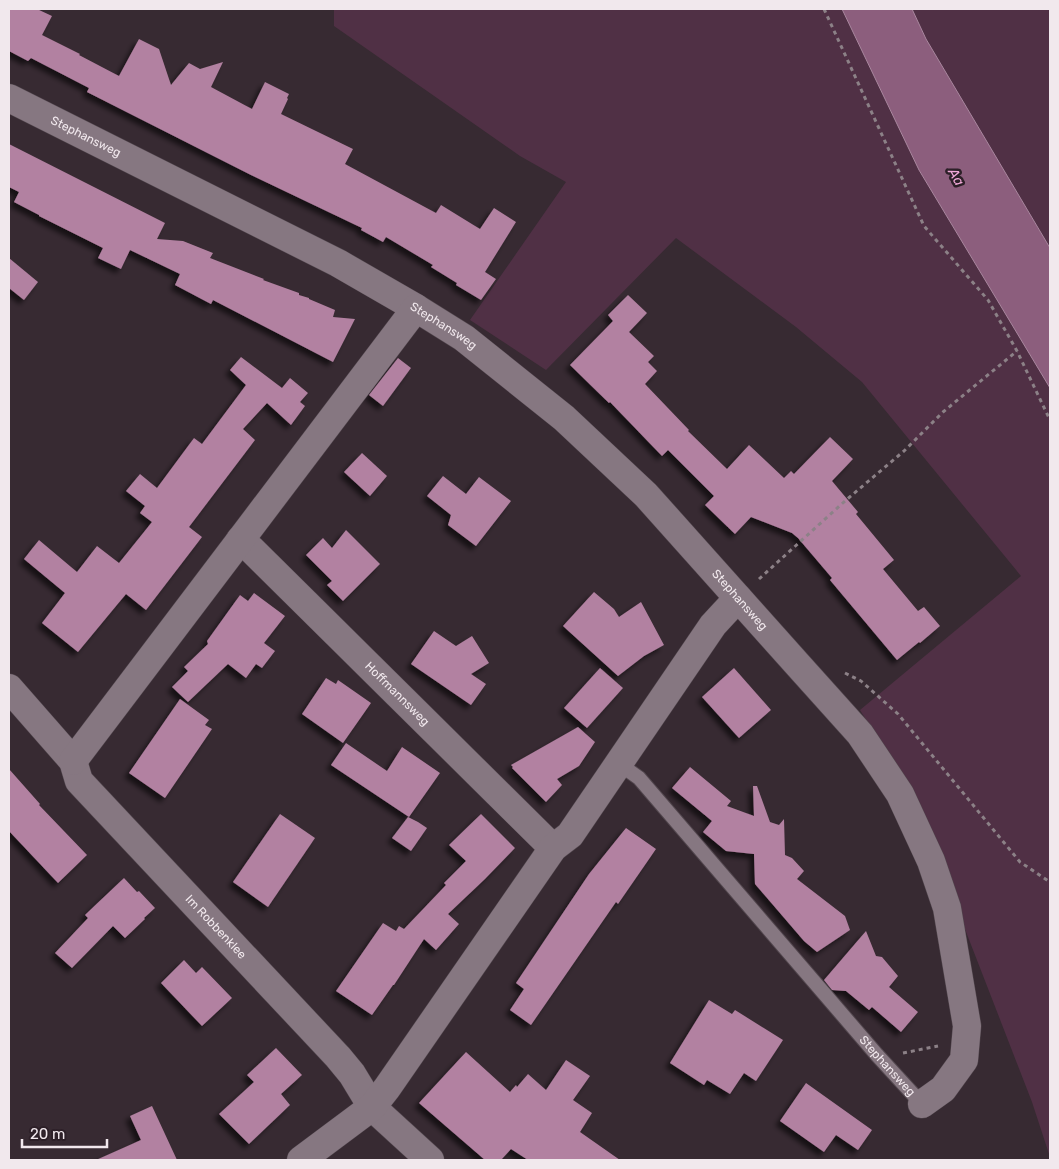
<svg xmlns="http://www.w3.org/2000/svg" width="1059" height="1169" font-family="Rubik,sans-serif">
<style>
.green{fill:#503045}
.water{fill:#8c5e7d;stroke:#aa879f}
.building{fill:#b281a1;filter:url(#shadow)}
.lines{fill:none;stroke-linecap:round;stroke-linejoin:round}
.service-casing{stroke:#51464d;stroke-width:16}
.minor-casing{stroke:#51464d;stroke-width:29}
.path{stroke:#8c8187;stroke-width:3;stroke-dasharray:4 4;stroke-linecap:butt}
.service{stroke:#867781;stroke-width:14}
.minor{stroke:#867781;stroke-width:28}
.labels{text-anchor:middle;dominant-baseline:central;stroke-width:5;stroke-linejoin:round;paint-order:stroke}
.street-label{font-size:12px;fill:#f1e8ed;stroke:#2d2028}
.water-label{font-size:14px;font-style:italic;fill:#f1a9d9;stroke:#2d2028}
</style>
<defs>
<filter id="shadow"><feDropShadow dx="-4.5" dy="4.5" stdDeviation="2.5" flood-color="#0009"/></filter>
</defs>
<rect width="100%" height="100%" fill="#372a32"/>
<g class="green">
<path d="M 334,9 L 842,9 L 919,170 L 1050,388 L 1050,1157 L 1032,1102 L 913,795 L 860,710 L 1021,576 L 862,382 L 796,327 L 676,238 L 546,370 L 470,320 L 566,182 L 520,156 L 334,26 Z"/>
<path d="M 912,9 L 1050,9 L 1050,248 L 926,39 Z"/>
</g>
<path class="water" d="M 842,9 L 912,9 L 926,39 L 1050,248 L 1050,388 L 919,170 Z"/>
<g class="building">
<path d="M 9,9 L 37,9 L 52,16 L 42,35 L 80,54 L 79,55 L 119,76 L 139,39 L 159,49 L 171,85 L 189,63 L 200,69 L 223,62 L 211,87 L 252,109 L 265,82 L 289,94 L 287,98 L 288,99 L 281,114 L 353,149 L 345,164 L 436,213 L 441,205 L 480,229 L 494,208 L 516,222 L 485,272 L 496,279 L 481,300 L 456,285 L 457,283 L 431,267 L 433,265 L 386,237 L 383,242 L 361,230 L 362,228 L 251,175 L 87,92 L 89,88 L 31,58 L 28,61 L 9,51 Z"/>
<path d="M 9,144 L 165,223 L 157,239 L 183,241 L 213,253 L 210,258 L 264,279 L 263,280 L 299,293 L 299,295 L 309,298 L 309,299 L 335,310 L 333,317 L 355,319 L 333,362 L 213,300 L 211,304 L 175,285 L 180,274 L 130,250 L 121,269 L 98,258 L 103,248 L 39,216 L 39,215 L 14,202 L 19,192 L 9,187 Z"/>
<path d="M 9,258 L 38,282 L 24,300 L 9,288 Z"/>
<path d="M 628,295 L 647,313 L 629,332 L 654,356 L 648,362 L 657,371 L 645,384 L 689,430 L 688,431 L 727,469 L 749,445 L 784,478 L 791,471 L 794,474 L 830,437 L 853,459 L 832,481 L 858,512 L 856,514 L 894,560 L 883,569 L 918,611 L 924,607 L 940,626 L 920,643 L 919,642 L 897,660 L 830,580 L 832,578 L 798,538 L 792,533 L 751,517 L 735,534 L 705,505 L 714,496 L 668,450 L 662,456 L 610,402 L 609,403 L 570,365 L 613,321 L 608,315 Z"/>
<path d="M 241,357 L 282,388 L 290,378 L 308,393 L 300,402 L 305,406 L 291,425 L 267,403 L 243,429 L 255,440 L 189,527 L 202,537 L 146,610 L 126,594 L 78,652 L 42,623 L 65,593 L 24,559 L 39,540 L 77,572 L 97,546 L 119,563 L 152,522 L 140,513 L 145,506 L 126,491 L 140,474 L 157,488 L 194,438 L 202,444 L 246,385 L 230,370 Z"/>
<path d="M 398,358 L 411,368 L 383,406 L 369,395 Z"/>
<path d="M 362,453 L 387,476 L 370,496 L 344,472 Z"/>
<path d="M 443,476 L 466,494 L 479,477 L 511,501 L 476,546 L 448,525 L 451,515 L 427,496 Z"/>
<path d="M 346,530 L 380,564 L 343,601 L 327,585 L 332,581 L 306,555 L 323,538 L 332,548 Z"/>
<path d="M 594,592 L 614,609 L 619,617 L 641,602 L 664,645 L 644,656 L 618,676 L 563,626 Z"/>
<path d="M 254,593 L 285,616 L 264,643 L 275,651 L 262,668 L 256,664 L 246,678 L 228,664 L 188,702 L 172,687 L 188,671 L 184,667 L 208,644 L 207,641 L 240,595 L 248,601 Z"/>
<path d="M 434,631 L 456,646 L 472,636 L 489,663 L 471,674 L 486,684 L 471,705 L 411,664 Z"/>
<path d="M 600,668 L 623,688 L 587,728 L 564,708 Z"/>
<path d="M 734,668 L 771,710 L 739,738 L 702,697 Z"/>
<path d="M 326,678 L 336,684 L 338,680 L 371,703 L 343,743 L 302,714 Z"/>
<path d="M 180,699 L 209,720 L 205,725 L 212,729 L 165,798 L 129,773 Z"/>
<path d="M 578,727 L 595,742 L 579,766 L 557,779 L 562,785 L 546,802 L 512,768 L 513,767 L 511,765 Z"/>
<path d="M 346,743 L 387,771 L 402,747 L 440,773 L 409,817 L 331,765 Z"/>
<path d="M 690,767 L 731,801 L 727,806 L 754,816 L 753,786 L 757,786 L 770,822 L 779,825 L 784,819 L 785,855 L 792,858 L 804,871 L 797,879 L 845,916 L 850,930 L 817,952 L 804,941 L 755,884 L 754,854 L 726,851 L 703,832 L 712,821 L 672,788 Z"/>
<path d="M 9,769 L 40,804 L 39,805 L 87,855 L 58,883 L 9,831 Z"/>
<path d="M 280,814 L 315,838 L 268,907 L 233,882 Z"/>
<path d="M 481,814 L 515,848 L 485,879 L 448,914 L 459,924 L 436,950 L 424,939 L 394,985 L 393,985 L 372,1015 L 336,991 L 383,923 L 396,931 L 399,926 L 404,929 L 446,885 L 444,883 L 466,861 L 449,845 Z"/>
<path d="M 408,817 L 418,822 L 427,828 L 411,851 L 392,838 Z"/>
<path d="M 626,828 L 656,849 L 618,904 L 616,902 L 531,1025 L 510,1010 L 524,989 L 516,983 L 589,874 Z"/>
<path d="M 124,878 L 137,892 L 139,891 L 155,908 L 144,918 L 145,919 L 125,938 L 113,926 L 72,968 L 55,953 L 88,918 L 85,915 L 87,913 Z"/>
<path d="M 866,931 L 876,956 L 882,957 L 898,976 L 889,987 L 918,1012 L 901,1032 L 872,1007 L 869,1010 L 846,991 L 832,990 L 824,980 Z"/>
<path d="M 184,960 L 196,973 L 202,967 L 232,998 L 202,1026 L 161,983 Z"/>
<path d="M 709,1000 L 732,1014 L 735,1010 L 783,1040 L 756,1081 L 744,1073 L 730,1094 L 707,1080 L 704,1085 L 670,1063 Z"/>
<path d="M 276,1048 L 302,1075 L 281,1094 L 290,1105 L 249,1144 L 219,1114 L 254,1082 L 247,1075 Z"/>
<path d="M 466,1052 L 510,1092 L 516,1085 L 517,1087 L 528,1074 L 546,1090 L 566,1060 L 590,1076 L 573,1100 L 592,1113 L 580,1132 L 620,1160 L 528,1160 L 511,1149 L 501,1160 L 485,1160 L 419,1103 Z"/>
<path d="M 806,1083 L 872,1130 L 858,1150 L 836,1135 L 824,1152 L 780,1121 Z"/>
<path d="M 152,1106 L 177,1160 L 96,1160 L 141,1140 L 130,1116 Z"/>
</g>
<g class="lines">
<defs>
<g id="service">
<path id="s1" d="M 618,763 L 639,778 L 877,1055 L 922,1104"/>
</g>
<g id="minor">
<path id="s2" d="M 9,98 L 338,263 L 416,308 L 464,338 L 564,418 L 646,495 L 798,665 L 860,734 L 900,794 L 931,861 L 947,908 L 967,1026 L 964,1060 L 943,1089 L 922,1104"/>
<path id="s3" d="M 240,540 L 251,549 L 553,848"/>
<path id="s4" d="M 9,688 L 73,761 L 79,781 L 338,1057 L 352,1074 L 372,1107 L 430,1160"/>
<path d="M 73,761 L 416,308"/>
<path d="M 301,1160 L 372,1107 L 387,1088 L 553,848 L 570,835 L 713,625 L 738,598"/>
</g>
</defs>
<use href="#service" class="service-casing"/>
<use href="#minor" class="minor-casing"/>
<g class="path">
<path d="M 824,9 L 924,226 L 988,300 L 1017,351 L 1050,420"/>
<path d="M 759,579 L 845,501 L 904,451 L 943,412 L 1017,351"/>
<path d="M 845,673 L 861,681 L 898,714 L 1020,862 L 1050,882"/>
<path d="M 903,1053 L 938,1046"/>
</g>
<use href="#service" class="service"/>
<use href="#minor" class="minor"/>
</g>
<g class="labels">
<g class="street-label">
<text stroke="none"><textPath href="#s2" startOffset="86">Stephansweg</textPath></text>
<text stroke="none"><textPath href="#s2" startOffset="491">Stephansweg</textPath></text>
<text stroke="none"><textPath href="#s2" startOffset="896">Stephansweg</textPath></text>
<text stroke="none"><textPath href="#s3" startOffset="220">Hoffmannsweg</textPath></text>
<text stroke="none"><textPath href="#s4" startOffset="318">Im Robbenklee</textPath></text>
<text stroke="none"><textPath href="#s1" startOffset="406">Stephansweg</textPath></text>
</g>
<g class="water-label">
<text transform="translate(956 177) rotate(60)">Aa</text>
</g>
</g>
<rect width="1059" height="1169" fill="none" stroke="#f1e8ed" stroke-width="20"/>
<path d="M22 1139v8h85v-8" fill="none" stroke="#f1e8ed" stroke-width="2.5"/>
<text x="30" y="1139" font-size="15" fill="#f1e8ed" stroke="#2d2028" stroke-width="4" paint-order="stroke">20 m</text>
</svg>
